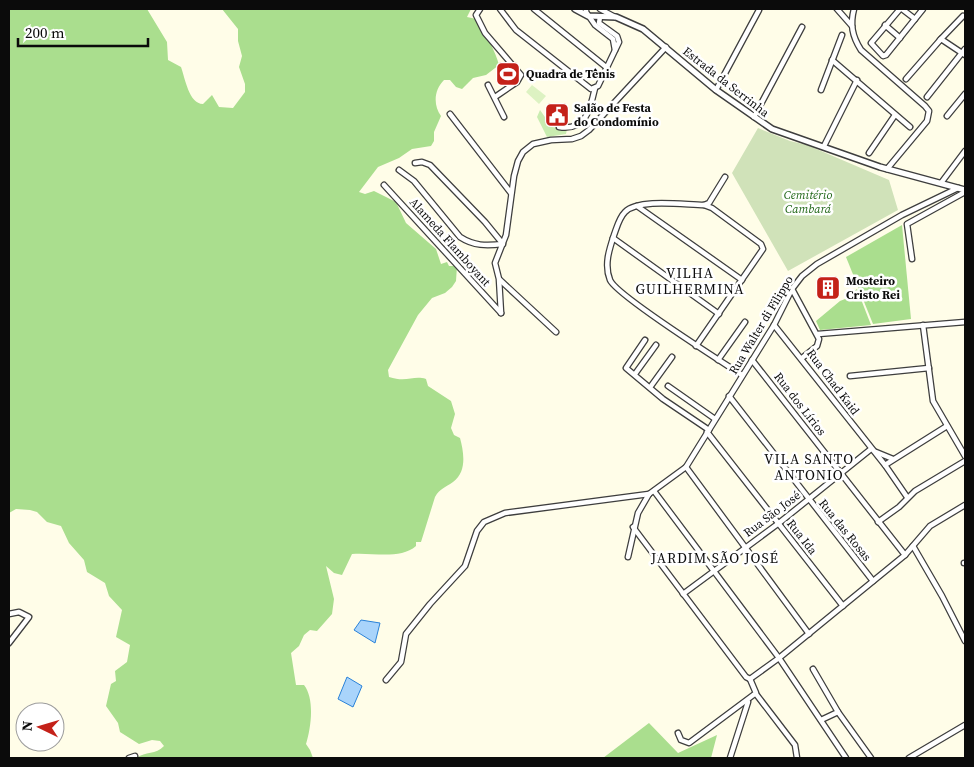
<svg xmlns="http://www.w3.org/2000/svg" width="974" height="767" font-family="'Source Serif 4',serif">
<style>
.green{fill:#c9ecb0}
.forest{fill:#aade8e}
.cemetery{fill:#d0e2b9}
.pitch{fill:#ddf2c2}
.water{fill:#a9d4fb;stroke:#2a82d8}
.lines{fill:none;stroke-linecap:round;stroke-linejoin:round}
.minor-casing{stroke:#3e3e3e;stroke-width:7}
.tertiary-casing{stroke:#3e3e3e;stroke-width:8}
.minor{stroke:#fff;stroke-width:4.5}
.tertiary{stroke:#fff;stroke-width:5}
.labels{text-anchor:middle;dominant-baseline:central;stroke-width:5;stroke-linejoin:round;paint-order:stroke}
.poi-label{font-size:12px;font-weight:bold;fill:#0b0b0b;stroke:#fff;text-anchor:start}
.street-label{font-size:12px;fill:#0b0b0b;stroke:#fff}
.park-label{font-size:12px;font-style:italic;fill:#206617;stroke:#fff}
.neighbourhood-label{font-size:14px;letter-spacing:1px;fill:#0b0b0b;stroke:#fff}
</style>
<rect width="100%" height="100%" fill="#fffde8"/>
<path class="green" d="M 540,110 L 552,127 L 567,129 L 566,134 L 547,137 L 537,117 Z"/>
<g class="forest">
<path d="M 9,9 L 147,9 L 167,42 L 168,60 L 181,67 C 185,78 189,104 203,104 L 212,95 L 219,107 L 233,108 L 245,92 L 245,84 L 239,67 L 242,56 L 238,41 L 238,29 L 222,9 L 471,9 L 467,17 L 481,20 C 485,35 496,52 499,65 L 486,75 L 473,78 L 462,89 L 456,87 L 450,80 L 444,80 C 434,90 433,105 441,116 L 434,132 L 434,141 L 431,146 L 412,149 L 399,158 L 378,167 L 359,192 L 365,194 L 374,191 L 396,202 L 406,223 L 436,249 L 441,264 L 447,262 L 449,266 L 457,266 L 456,281 L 452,287 L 445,293 L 432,298 L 418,315 L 388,370 L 389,377 C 407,383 413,375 426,379 L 428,386 L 451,401 L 455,414 L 451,428 L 454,435 L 460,438 C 464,453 467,472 453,482 C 445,488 440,488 435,497 L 421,542 L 416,542 L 416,546 C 400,560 371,552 352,554 L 342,575 L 334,573 L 326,566 L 334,599 L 332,614 L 317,631 L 310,630 L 304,635 L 299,646 L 291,653 L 296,685 L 304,685 C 315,699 311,728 306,744 L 310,750 L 313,758 L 137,758 C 145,751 156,755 164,746 L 160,741 L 152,740 L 139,744 L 120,732 L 118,723 L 106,706 L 111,684 L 116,681 L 115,671 L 127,662 L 130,645 L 116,637 L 122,610 L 109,596 L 105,583 L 87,572 L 84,560 L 69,543 L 61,526 L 47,522 L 37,512 L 30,510 L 16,509 L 9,513 Z"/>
<path d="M 902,225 L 911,319 L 873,324 L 846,257 Z"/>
<path d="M 857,289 L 871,325 L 820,330 L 816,321 L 840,301 L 850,297 L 850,294 Z"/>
<path d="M 649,723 L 678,753 L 717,735 L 711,758 L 603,758 Z"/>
</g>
<path class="cemetery" d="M 758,128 L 790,141 L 807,145 L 889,180 L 898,210 L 788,271 L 732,173 Z"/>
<g class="pitch">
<path d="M 507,65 L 518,77 L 510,85 L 499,71 Z"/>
<path d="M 532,85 L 546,96 L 539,104 L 526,92 Z"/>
</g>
<g class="water">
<path d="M 361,620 L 380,623 L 375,643 L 354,630 Z"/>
<path d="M 347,677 L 362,686 L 353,707 L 338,699 Z"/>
</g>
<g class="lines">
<defs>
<g id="minor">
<path d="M 480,9 L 476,15 L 485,33 L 521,75 L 517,82 L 495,97"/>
<path d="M 500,9 L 516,30 L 591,89 L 598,86 L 619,42 L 617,36 L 599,23 L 600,17"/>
<path d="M 534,9 L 606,67"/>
<path d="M 586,9 L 586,12 L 595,25 L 613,39 L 615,50"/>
<path d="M 600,9 L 615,17"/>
<path d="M 837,9 L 852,26"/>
<path d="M 854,9 C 850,24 852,36 861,50 L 925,106 L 929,111 L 927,121 L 887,169"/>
<path d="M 900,9 L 871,43 L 883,56 L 886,55 L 923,9"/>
<path d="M 902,9 L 915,19"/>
<path d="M 885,25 L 900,38"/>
<path d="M 940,40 L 963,16"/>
<path d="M 832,60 L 910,127"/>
<path d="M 906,79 L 941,39 L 965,55"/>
<path d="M 488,85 L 504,117"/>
<path d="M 716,90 L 759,10"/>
<path d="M 821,90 L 842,35"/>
<path d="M 927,97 L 965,49"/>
<path d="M 450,114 L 511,193"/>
<path d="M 947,116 L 965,94"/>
<path d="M 754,117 L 802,27"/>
<path d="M 559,127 C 586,131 590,110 595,88"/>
<path d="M 824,146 L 857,80"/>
<path d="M 869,153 L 895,115"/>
<path d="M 399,170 L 414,181 L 460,237 C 474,246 486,246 503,244 L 485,222 L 430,165 L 422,162 L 415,163"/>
<path d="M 725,177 L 709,203 L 704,205 C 685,205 639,198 625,212 C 619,218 617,227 614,235 C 609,250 604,265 610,280 C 616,295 722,362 742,375"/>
<path d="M 941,183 L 965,151"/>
<path d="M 384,185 L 501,313"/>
<path d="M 637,206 L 742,280"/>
<path d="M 613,238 L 719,314"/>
<path d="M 912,259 L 907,224 L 965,192"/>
<path d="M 500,280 L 556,332"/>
<path d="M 792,289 L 819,339 L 817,346 L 802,358"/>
<path d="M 501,313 L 499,279 L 495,263 L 506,235 L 514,176 L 518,161 L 523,152 L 533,144 L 551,140 L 572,139 L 581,136 L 589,130 L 666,47"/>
<path d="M 774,325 L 885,465 L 907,497"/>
<path d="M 923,325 L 933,401 L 965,456"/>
<path d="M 818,334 L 965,322"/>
<path d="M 645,340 L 626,368 L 663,399 L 709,430"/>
<path d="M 696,346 L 763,249 L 761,244 L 712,208 L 704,205"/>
<path d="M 718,360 L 745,322"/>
<path d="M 752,360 L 905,555"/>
<path d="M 635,374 L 656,345"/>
<path d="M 850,376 L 929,368"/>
<path d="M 651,386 L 672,357"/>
<path d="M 668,386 L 715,419"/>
<path d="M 729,396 L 873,581"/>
<path d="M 707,432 L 843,606"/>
<path d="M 876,452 L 893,459"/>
<path d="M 885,465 L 947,426"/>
<path d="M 686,467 L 809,634"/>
<path d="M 654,491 L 779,658 L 846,758"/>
<path d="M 878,522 L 899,507 L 915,491 L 965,461"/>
<path d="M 633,527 L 746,677 L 750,679"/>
<path d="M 913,546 L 942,596 L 965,641"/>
<path d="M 628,557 L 638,513 L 649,494 L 686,467 L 774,325 L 792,289 L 802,276 L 817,264 L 902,215 L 958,188"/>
<path d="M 964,563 L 965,563"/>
<path d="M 683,594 L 779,523 L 871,449"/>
<path d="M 9,614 L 19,612 L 29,617 L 9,643"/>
<path d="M 813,669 L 838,712 L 821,720"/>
<path d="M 750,679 L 779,658 L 905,555 L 930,526 L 965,505"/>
<path d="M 386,680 L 401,662 L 406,634 L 430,604 L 465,566 L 477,531 L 484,522 L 505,513 L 649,494"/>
<path d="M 756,694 L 795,745 L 797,758"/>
<path d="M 838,712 L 871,758"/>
<path d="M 678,733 L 681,740 L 689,743 L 756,693 L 750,679"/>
<path d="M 129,758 L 135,756"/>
<path d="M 730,758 L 748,702"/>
<path d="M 909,758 L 965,725"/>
</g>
<path id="tertiary" d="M 575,9 L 588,16 L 616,17 L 643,29 L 716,90 L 772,129 L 880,167 L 965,190"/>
</defs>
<use href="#minor" class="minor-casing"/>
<use href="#tertiary" class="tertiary-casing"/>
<use href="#minor" class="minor"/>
<use href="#tertiary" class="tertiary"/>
</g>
<defs>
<symbol id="stadium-square" viewBox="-11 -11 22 22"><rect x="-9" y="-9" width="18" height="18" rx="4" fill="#c42119" stroke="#fff"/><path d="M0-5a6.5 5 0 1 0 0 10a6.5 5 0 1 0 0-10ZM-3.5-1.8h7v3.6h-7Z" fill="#fff"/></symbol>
<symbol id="civic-square" viewBox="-11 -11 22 22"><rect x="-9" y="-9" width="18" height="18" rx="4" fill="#c42119" stroke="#fff"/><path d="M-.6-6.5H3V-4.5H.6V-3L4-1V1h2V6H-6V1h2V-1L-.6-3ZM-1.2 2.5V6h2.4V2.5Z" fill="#fff"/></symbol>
<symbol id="building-square" viewBox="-11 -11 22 22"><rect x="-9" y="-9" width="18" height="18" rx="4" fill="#c42119" stroke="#fff"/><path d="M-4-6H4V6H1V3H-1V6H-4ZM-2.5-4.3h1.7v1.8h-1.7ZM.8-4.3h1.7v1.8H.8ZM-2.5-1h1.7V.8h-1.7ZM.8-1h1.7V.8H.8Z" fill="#fff"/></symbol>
</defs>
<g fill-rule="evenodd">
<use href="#stadium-square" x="494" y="60" width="28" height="28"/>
<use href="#civic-square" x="543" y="101" width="28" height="28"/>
<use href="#building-square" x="814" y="274" width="28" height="28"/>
</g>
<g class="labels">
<g class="poi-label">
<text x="526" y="74">Quadra de Tênis</text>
<text x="574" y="108">Salão de Festa<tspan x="574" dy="14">do Condomínio</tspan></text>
<text x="846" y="281">Mosteiro<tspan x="846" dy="14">Cristo Rei</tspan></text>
</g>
<g class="street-label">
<text transform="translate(726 82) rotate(38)">Estrada da Serrinha</text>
<text transform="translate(450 242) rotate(48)">Alameda Flamboyant</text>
<text transform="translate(761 325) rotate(-59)">Rua Walter di Filippo</text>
<text transform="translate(833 382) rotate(53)">Rua Chad Kaid</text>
<text transform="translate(800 404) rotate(52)">Rua dos Lírios</text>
<text transform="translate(772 514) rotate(-37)">Rua São José</text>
<text transform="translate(845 530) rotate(51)">Rua das Rosas</text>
<text transform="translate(802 537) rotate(52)">Rua Ida</text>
</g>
<g class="park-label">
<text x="808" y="195">Cemitério<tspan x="808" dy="14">Cambará</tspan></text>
</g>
<g class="neighbourhood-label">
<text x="690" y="273">VILHA<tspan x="690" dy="16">GUILHERMINA</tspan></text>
<text x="809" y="459">VILA SANTO<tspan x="809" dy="16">ANTONIO</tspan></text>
<text x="715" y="558">JARDIM SÃO JOSÉ</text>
</g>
</g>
<rect width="974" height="767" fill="none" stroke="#0b0b0b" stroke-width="20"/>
<g transform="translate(40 727) rotate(275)"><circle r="24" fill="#ffffff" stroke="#9d9d9d"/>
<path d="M0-4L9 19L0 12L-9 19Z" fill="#c42119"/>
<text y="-8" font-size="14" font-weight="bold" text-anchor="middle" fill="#0b0b0b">N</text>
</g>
<path d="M18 38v8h130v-8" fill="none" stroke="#0b0b0b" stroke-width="2.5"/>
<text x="25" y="38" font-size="15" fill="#0b0b0b" stroke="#ffffff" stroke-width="4" paint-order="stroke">200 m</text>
</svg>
